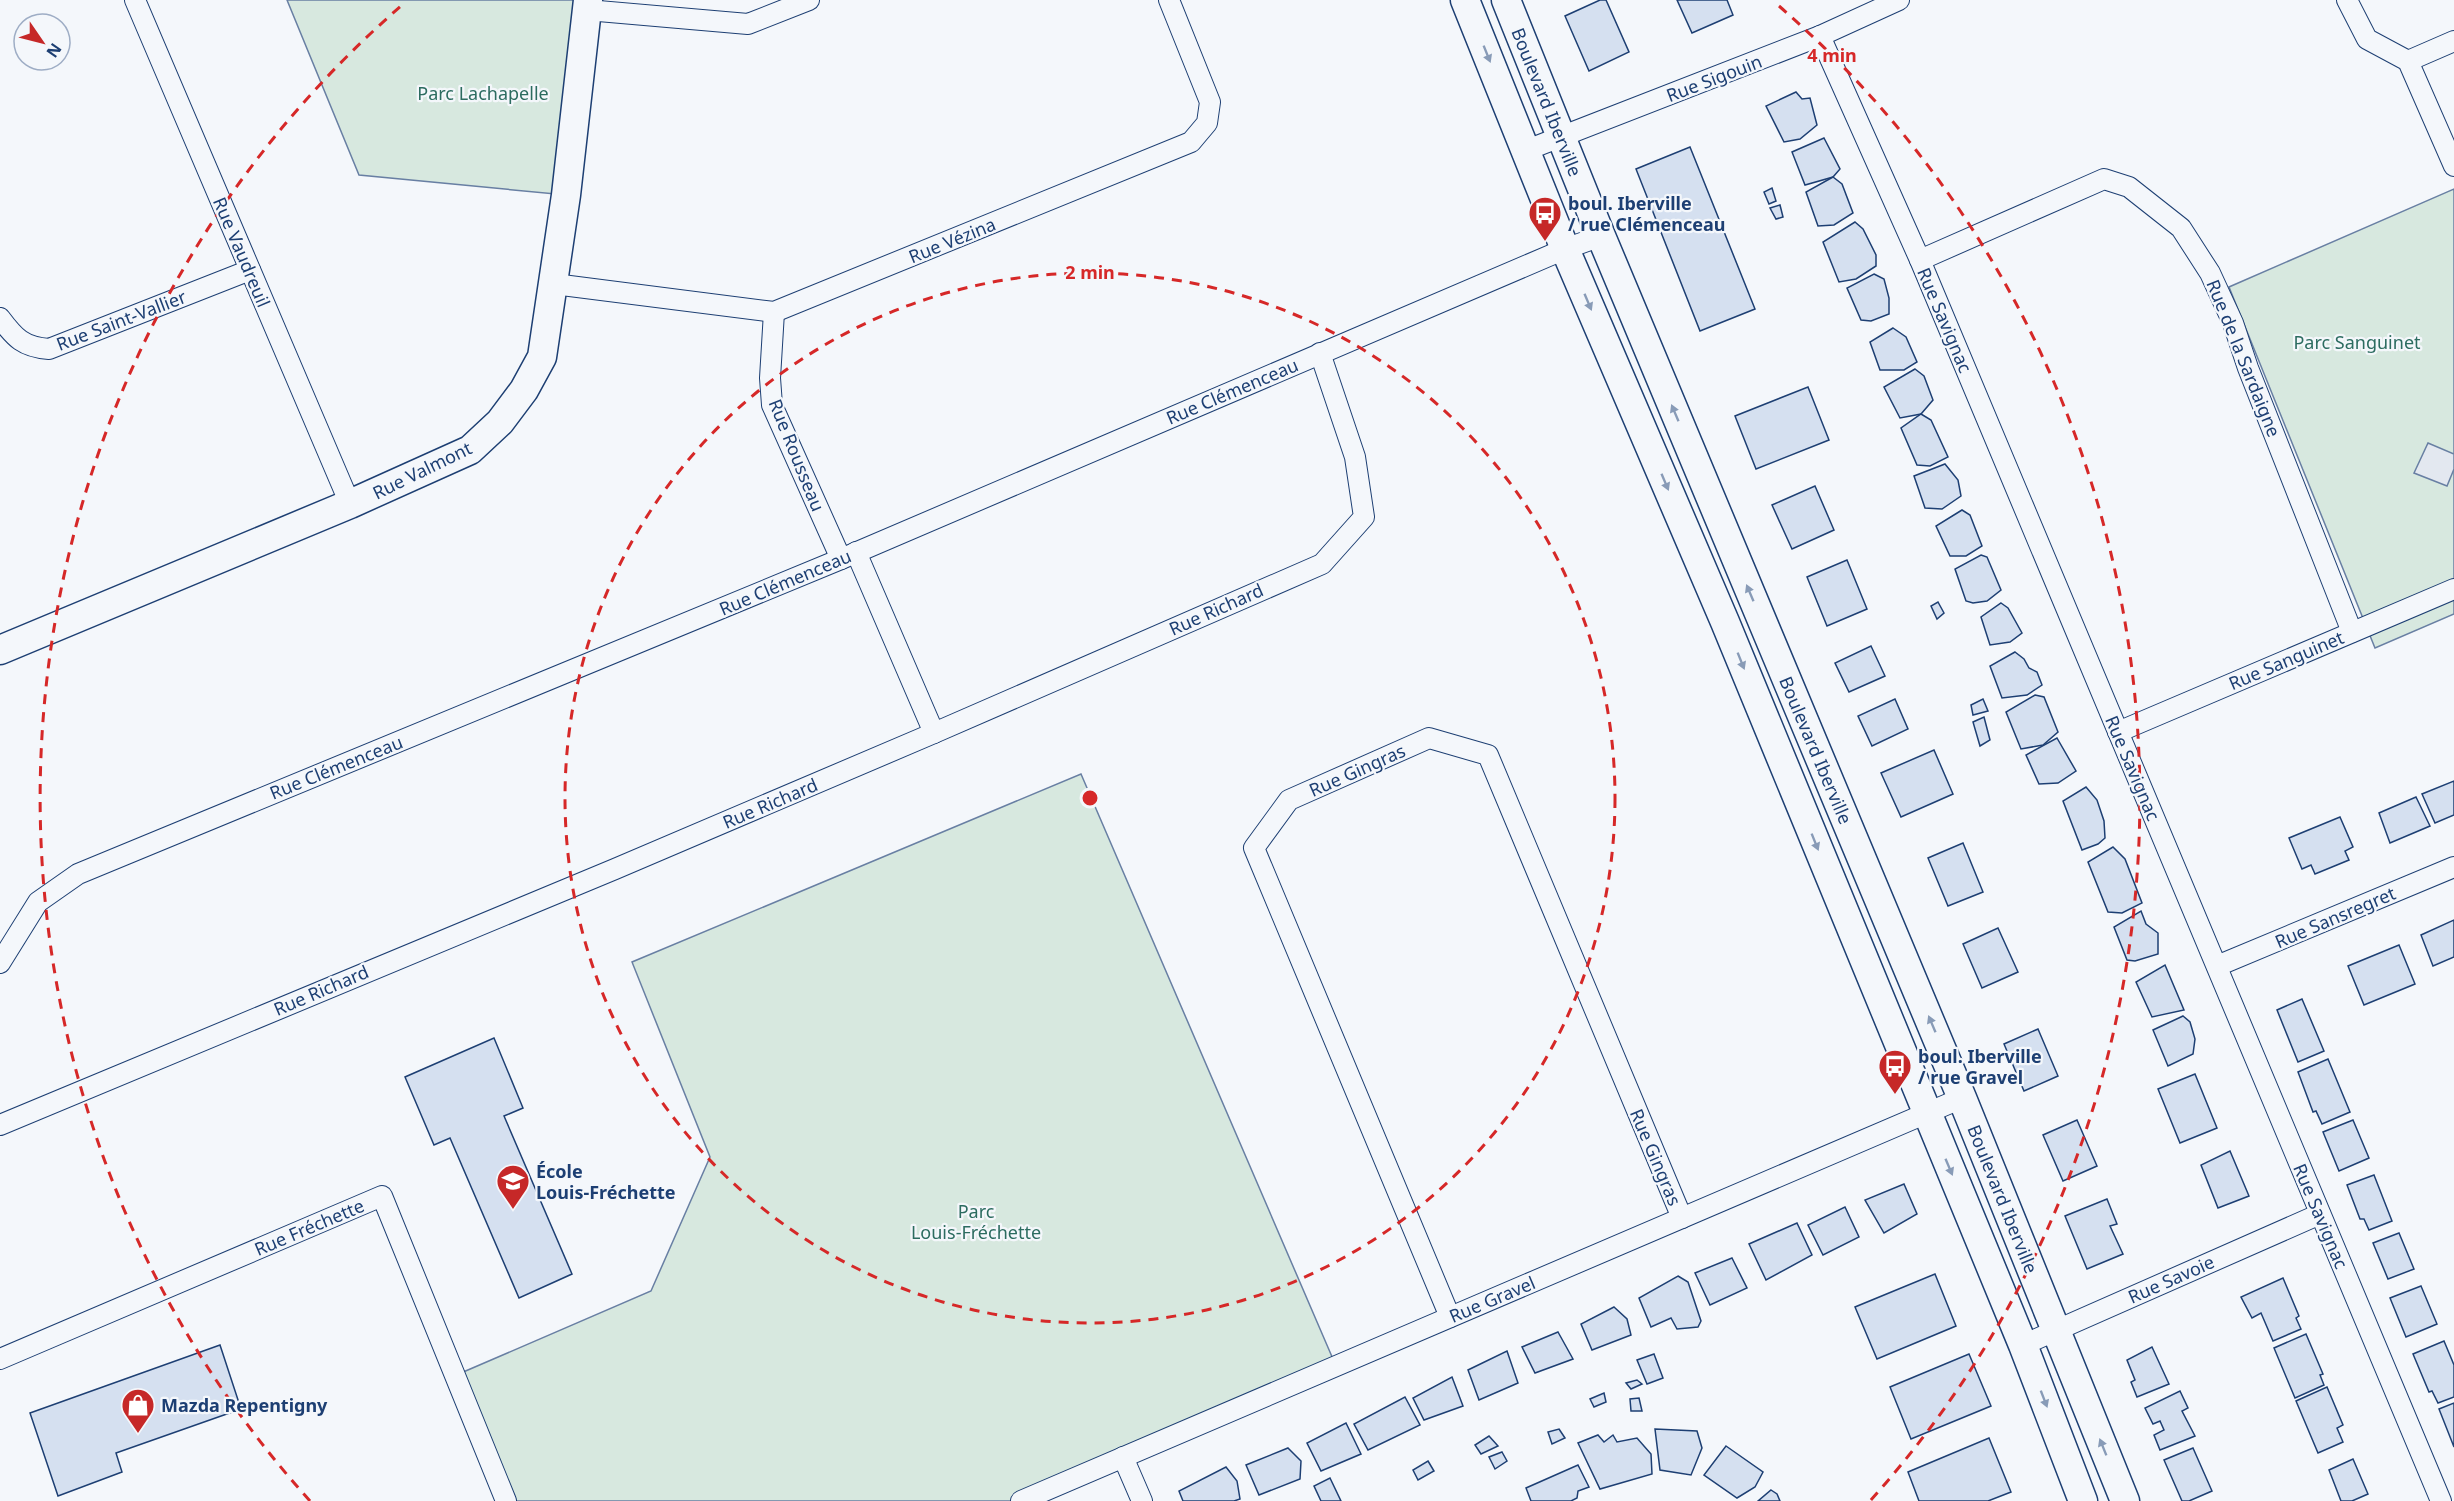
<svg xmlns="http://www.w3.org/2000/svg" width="2454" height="1501" font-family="'Noto Sans',sans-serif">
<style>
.green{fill:#d7e8df;stroke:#687fa3;stroke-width:1.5}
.parking{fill:#e3e8f0;stroke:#687fa3;stroke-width:1.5}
.building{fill:#d5e0f0;stroke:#1d3f73;stroke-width:1.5}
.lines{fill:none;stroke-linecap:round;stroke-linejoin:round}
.street-casing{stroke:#1d3f73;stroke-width:22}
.secondary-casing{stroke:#1d3f73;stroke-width:31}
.street{stroke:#f4f7fb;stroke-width:20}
.secondary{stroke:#f4f7fb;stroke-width:28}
.oneway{fill:#889bb7}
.ring{fill:none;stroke:#d62828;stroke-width:3;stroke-dasharray:10 8}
.labels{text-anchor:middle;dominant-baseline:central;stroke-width:4.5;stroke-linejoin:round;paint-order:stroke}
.street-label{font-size:18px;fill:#1d3f73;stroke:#f4f7fb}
.park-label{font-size:18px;fill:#2c6c60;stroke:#f4f7fb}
.poi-label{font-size:18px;font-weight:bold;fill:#1d3f73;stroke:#f4f7fb;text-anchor:start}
.centre{fill:#d62828;stroke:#f4f7fb;stroke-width:3}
.ring-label{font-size:18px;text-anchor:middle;font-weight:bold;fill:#d62828;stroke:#f4f7fb;stroke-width:4.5;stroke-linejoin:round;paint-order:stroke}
</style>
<rect width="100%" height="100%" fill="#f4f7fb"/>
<g class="green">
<path d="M 287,0 L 588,0 L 566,195 L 359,175 Z"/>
<path d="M 2454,189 L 2454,614 L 2375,648 L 2229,287 Z"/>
<path d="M 1081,774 L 1336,1366 L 1021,1501 L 505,1501 L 454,1376 L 651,1291 L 710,1157 L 632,962 Z"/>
</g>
<path class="parking" d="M 2428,443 L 2454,454 L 2454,469 L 2447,486 L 2414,473 Z"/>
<g class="building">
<path d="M 1600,0 L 1606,0 L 1629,52 L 1589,71 L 1565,16 Z"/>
<path d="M 1677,0 L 1727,0 L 1733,15 L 1692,33 Z"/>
<path d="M 1796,92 L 1802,99 L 1810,98 L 1817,125 L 1800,139 L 1784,142 L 1766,106 Z"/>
<path d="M 1824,138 L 1840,169 L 1833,177 L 1805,185 L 1792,152 Z"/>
<path d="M 1690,147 L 1755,309 L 1700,331 L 1636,169 Z"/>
<path d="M 1833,177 L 1842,184 L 1853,213 L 1834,225 L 1818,226 L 1806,192 Z"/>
<path d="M 1772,188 L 1776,201 L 1769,204 L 1764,192 Z"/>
<path d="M 1780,205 L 1783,217 L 1776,219 L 1770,208 Z"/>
<path d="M 1855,222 L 1863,229 L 1876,255 L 1876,266 L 1856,279 L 1839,282 L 1823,242 Z"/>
<path d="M 1874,274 L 1884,279 L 1889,298 L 1889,314 L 1871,321 L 1861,320 L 1847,288 Z"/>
<path d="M 1893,328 L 1906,337 L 1917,362 L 1904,370 L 1880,370 L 1870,342 Z"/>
<path d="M 1915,369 L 1924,376 L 1933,400 L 1921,414 L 1900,418 L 1884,387 Z"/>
<path d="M 1808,387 L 1829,440 L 1756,469 L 1735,416 Z"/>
<path d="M 1921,414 L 1931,420 L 1948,457 L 1930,466 L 1917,465 L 1901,428 Z"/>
<path d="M 1945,464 L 1958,480 L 1961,496 L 1942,509 L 1925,508 L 1914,476 Z"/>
<path d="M 1815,486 L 1834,530 L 1792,549 L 1772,505 Z"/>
<path d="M 1962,510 L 1970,515 L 1982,546 L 1966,556 L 1950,556 L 1936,526 Z"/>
<path d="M 1981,555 L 1987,557 L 2001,590 L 1987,601 L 1973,603 L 1966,601 L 1955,569 Z"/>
<path d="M 1847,560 L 1867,609 L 1827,626 L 1807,577 Z"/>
<path d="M 1938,602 L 1944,613 L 1937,619 L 1931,606 Z"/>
<path d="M 2001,603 L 2008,608 L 2022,633 L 2010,642 L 1990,645 L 1981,617 Z"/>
<path d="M 1871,646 L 1885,676 L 1849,692 L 1835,663 Z"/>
<path d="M 2015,652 L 2024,659 L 2029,668 L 2037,672 L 2042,685 L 2027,695 L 2002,698 L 1990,666 Z"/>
<path d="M 2035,695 L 2044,697 L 2058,732 L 2043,745 L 2021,749 L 2006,712 Z"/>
<path d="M 1895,699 L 1908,729 L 1872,746 L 1858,716 Z"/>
<path d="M 1983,699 L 1988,711 L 1973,715 L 1971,705 Z"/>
<path d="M 1984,717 L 1990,740 L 1980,746 L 1973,722 Z"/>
<path d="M 2057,738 L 2076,771 L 2058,783 L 2039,784 L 2026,755 Z"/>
<path d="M 1934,750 L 1953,794 L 1901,817 L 1881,773 Z"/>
<path d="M 2454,781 L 2454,815 L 2435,823 L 2422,794 Z"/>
<path d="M 2086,787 L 2097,800 L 2104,821 L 2105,838 L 2098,844 L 2082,850 L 2063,801 Z"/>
<path d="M 2416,797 L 2430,826 L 2390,843 L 2379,813 Z"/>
<path d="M 2340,817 L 2353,847 L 2345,851 L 2349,860 L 2315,874 L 2311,865 L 2302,869 L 2289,838 Z"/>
<path d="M 1963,843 L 1983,892 L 1948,906 L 1928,858 Z"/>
<path d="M 2113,847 L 2125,859 L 2142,903 L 2122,913 L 2108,912 L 2088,862 Z"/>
<path d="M 2141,911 L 2146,924 L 2158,933 L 2158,954 L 2135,961 L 2127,960 L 2114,927 Z"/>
<path d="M 2454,920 L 2454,957 L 2433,966 L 2421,935 Z"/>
<path d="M 1998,928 L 2018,972 L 1982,988 L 1963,944 Z"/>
<path d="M 2399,945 L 2415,984 L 2364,1005 L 2348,966 Z"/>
<path d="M 2165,965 L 2184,1010 L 2152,1017 L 2136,982 Z"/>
<path d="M 2302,999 L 2324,1051 L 2298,1062 L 2277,1010 Z"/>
<path d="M 2183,1016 L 2190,1022 L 2195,1039 L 2193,1054 L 2168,1066 L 2153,1030 Z"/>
<path d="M 2038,1029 L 2058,1076 L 2024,1091 L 2004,1044 Z"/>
<path d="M 494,1038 L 523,1108 L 504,1116 L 572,1274 L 519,1298 L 450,1138 L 434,1145 L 405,1077 Z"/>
<path d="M 2328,1059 L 2350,1112 L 2322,1124 L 2316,1111 L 2313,1112 L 2298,1072 Z"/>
<path d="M 2195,1074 L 2217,1128 L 2180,1143 L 2158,1089 Z"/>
<path d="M 2077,1120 L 2097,1166 L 2063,1181 L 2043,1135 Z"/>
<path d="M 2353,1120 L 2369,1158 L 2339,1171 L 2323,1132 Z"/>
<path d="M 2230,1151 L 2249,1196 L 2218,1208 L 2201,1165 Z"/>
<path d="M 2374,1175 L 2392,1221 L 2369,1230 L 2364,1219 L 2360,1219 L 2347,1185 Z"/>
<path d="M 1904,1184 L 1917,1214 L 1884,1233 L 1865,1200 Z"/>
<path d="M 2107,1199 L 2117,1224 L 2110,1226 L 2123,1254 L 2087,1269 L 2065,1216 Z"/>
<path d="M 1845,1207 L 1859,1237 L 1823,1255 L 1808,1225 Z"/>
<path d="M 1797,1223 L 1812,1255 L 1766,1280 L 1749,1244 Z"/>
<path d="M 2399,1233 L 2414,1269 L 2388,1279 L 2373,1243 Z"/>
<path d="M 1732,1258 L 1747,1288 L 1710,1305 L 1695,1273 Z"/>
<path d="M 1935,1274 L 1956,1326 L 1877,1359 L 1855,1307 Z"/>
<path d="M 1678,1276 L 1688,1282 L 1701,1321 L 1698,1327 L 1677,1329 L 1671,1318 L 1651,1327 L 1639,1298 Z"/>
<path d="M 2283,1278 L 2299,1316 L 2296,1318 L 2301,1329 L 2273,1341 L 2261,1313 L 2252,1318 L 2241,1297 Z"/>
<path d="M 2421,1286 L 2437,1324 L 2406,1337 L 2390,1298 Z"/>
<path d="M 1614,1307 L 1627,1319 L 1631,1335 L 1592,1350 L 1581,1324 Z"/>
<path d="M 1558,1332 L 1573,1359 L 1535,1373 L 1522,1347 Z"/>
<path d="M 2306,1334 L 2323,1374 L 2320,1375 L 2324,1385 L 2295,1398 L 2274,1348 Z"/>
<path d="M 2444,1341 L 2454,1365 L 2454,1397 L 2438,1403 L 2432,1391 L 2429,1392 L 2413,1354 Z"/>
<path d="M 220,1345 L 241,1409 L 116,1453 L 122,1472 L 58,1496 L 30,1413 Z"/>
<path d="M 2152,1347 L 2169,1384 L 2137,1397 L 2131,1382 L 2135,1380 L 2127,1360 Z"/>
<path d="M 1507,1351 L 1518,1383 L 1479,1400 L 1468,1370 Z"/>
<path d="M 1654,1354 L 1663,1378 L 1647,1384 L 1637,1360 Z"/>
<path d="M 1969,1354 L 1991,1406 L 1911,1439 L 1890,1387 Z"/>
<path d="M 1452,1377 L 1463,1406 L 1424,1420 L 1413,1398 Z"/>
<path d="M 1637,1380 L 1642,1384 L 1631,1389 L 1626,1383 Z"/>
<path d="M 2327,1387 L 2343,1425 L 2337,1428 L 2343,1442 L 2318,1453 L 2296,1401 Z"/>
<path d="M 2180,1391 L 2188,1408 L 2182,1411 L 2195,1436 L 2160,1450 L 2154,1435 L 2164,1430 L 2160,1421 L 2153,1424 L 2145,1408 Z"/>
<path d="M 1604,1393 L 1606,1402 L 1594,1407 L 1590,1399 Z"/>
<path d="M 1405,1397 L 1420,1425 L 1368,1450 L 1354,1424 Z"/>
<path d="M 1639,1398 L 1642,1411 L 1631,1411 L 1630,1399 Z"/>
<path d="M 2454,1403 L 2454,1447 L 2439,1409 Z"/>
<path d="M 1346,1423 L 1361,1454 L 1321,1471 L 1307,1443 Z"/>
<path d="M 1559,1429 L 1565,1438 L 1552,1444 L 1548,1432 Z"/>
<path d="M 1655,1429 L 1697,1431 L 1702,1448 L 1691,1475 L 1660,1470 Z"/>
<path d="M 1598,1435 L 1604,1442 L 1613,1435 L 1617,1442 L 1637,1438 L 1651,1454 L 1652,1474 L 1600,1489 L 1578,1443 Z"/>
<path d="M 1489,1436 L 1498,1446 L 1481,1454 L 1475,1445 Z"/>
<path d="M 1989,1438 L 2011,1492 L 1988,1501 L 1919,1501 L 1908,1472 Z"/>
<path d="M 1726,1446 L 1763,1472 L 1755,1487 L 1737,1498 L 1704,1475 Z"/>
<path d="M 1288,1448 L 1301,1461 L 1300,1479 L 1259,1495 L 1246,1465 Z"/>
<path d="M 2193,1448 L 2212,1491 L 2189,1501 L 2182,1501 L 2164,1460 Z"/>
<path d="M 1502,1452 L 1507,1461 L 1495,1469 L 1489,1457 Z"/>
<path d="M 2353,1459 L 2368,1494 L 2352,1501 L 2341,1501 L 2329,1470 Z"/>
<path d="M 1428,1461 L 1434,1471 L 1418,1480 L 1413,1470 Z"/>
<path d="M 1578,1465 L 1589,1487 L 1578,1491 L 1577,1498 L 1571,1501 L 1531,1501 L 1526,1488 Z"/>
<path d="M 1226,1467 L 1237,1481 L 1240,1499 L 1234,1501 L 1183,1501 L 1179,1491 Z"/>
<path d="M 1330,1478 L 1341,1501 L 1321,1501 L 1314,1486 Z"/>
<path d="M 1771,1490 L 1777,1494 L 1780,1501 L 1758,1501 Z"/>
</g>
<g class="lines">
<defs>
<g id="street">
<path d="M 135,0 L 350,504"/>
<path d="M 2347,0 L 2367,39 L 2408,61 L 2454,166"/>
<path d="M 587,10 L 748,24 L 809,0"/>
<path d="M 1820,36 L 1920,260 L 2441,1501"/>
<path d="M 2408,61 L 2454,41"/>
<path d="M 1527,150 L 1820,36 L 1899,0"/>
<path d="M 1920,260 L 2104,179 L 2129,187 L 2181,228 L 2210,273 L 2233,323 L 2248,368 L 2352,632"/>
<path d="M 554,284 L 774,312 L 1191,142 L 1207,123 L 1210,102 L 1169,0"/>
<path d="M 774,312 L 770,378 L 772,405 L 841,559"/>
<path d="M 0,318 C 15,338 23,347 49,349 L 250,270"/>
<path d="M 856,552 L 934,733"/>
<path d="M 2118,732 L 2454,589"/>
<path d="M 0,963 L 38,902 L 78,874 L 841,559 L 1565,249 L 1601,236"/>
<path d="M 2217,966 L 2454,867"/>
<path d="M 0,1125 L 615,869 L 934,733 L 1322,564 L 1364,517 L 1355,457 L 1320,353"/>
<path d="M 1450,1317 L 1254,848 L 1289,800 L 1429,738 L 1488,755 L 1682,1218"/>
<path d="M 2023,1345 L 2320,1214"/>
<path d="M 0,1359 L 382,1196 L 506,1501"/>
<path d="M 1123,1457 L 1142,1501"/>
<path d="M 1021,1501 L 1962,1098"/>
</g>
<g id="secondary">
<path d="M 1465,0 L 1565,249 L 1725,622 L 2023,1345 L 2083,1501"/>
<path d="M 1506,0 L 1601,236 L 1962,1098 L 2125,1501"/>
<path d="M 0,650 L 350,504 L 470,450 L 500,422 L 524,390 L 542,357 L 566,195 L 588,0"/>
</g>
</defs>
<use href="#street" class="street-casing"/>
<use href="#secondary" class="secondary-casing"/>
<use href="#street" class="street"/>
<use href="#secondary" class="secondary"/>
</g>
<defs><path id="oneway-solid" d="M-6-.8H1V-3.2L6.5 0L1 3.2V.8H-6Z" transform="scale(1.5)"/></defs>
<g class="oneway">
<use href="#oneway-solid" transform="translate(1487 54) rotate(68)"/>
<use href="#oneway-solid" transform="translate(1588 302) rotate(67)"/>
<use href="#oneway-solid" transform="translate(1675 413) rotate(-113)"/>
<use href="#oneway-solid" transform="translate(1665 482) rotate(67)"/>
<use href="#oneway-solid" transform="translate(1750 593) rotate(-113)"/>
<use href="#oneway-solid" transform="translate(1741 661) rotate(68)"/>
<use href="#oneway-solid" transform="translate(1815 842) rotate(68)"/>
<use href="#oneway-solid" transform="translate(1932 1024) rotate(-113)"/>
<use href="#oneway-solid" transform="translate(1949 1167) rotate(67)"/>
<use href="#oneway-solid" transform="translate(2044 1399) rotate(69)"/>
<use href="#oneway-solid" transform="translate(2103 1447) rotate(-112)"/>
</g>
<g class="ring">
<circle cx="1090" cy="798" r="525"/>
<path d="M310 1501A1050 1050 0 0 1 401 6M1779 6A1050 1050 0 0 1 1870 1501"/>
</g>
<defs>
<symbol id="bus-pin" viewBox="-11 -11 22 30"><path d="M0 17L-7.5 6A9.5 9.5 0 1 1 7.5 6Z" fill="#c62828" stroke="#f4f7fb"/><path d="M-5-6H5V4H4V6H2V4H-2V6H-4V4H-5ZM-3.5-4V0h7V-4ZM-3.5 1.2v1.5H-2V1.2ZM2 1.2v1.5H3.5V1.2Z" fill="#fff"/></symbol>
<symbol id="school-pin" viewBox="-11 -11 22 30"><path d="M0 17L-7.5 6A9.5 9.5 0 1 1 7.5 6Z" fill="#c62828" stroke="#f4f7fb"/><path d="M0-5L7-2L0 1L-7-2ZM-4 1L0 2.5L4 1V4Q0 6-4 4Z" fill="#fff"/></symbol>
<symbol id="shop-pin" viewBox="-11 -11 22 30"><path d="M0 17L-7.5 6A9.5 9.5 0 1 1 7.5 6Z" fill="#c62828" stroke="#f4f7fb"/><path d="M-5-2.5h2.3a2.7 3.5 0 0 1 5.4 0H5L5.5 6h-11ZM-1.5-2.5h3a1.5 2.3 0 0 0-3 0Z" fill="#fff"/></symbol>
</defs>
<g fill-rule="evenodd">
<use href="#bus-pin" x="1526" y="194" width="38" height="52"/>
<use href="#bus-pin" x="1876" y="1047" width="38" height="52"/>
<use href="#school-pin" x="494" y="1162" width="38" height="52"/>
<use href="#shop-pin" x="119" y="1386" width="38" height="52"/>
</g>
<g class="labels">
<g class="street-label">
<text transform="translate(1714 78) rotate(-21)">Rue Sigouin</text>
<text transform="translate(1547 102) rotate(68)">Boulevard Iberville</text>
<text transform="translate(952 240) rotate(-22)">Rue Vézina</text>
<text transform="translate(242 252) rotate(67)">Rue Vaudreuil</text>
<text transform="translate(121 320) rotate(-21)">Rue Saint-Vallier</text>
<text transform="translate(1945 320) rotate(67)">Rue Savignac</text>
<text transform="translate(2244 358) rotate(68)">Rue de la Sardaigne</text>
<text transform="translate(1232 391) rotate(-23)">Rue Clémenceau</text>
<text transform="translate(797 455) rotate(68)">Rue Rousseau</text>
<text transform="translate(422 470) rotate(-26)">Rue Valmont</text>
<text transform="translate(785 582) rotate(-23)">Rue Clémenceau</text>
<text transform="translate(1216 609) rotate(-24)">Rue Richard</text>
<text transform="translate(2286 660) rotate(-23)">Rue Sanguinet</text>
<text transform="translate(1816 750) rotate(67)">Boulevard Iberville</text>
<text transform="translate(336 767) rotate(-22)">Rue Clémenceau</text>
<text transform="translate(2133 768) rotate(67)">Rue Savignac</text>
<text transform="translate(1357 770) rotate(-24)">Rue Gingras</text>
<text transform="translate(770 803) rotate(-23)">Rue Richard</text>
<text transform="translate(2335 917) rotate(-23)">Rue Sansregret</text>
<text transform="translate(321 990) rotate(-23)">Rue Richard</text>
<text transform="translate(1656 1157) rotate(67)">Rue Gingras</text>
<text transform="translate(2003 1199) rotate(68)">Boulevard Iberville</text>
<text transform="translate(2321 1216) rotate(67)">Rue Savignac</text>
<text transform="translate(309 1227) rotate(-23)">Rue Fréchette</text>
<text transform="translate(2171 1279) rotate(-24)">Rue Savoie</text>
<text transform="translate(1492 1299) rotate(-23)">Rue Gravel</text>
</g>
<g class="park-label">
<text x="483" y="93">Parc Lachapelle</text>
<text x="2357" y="342">Parc Sanguinet</text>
<text x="976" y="1211">Parc<tspan x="976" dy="21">Louis-Fréchette</tspan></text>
</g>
<g class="poi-label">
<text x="1568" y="203">boul. Iberville<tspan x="1568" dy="21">/ rue Clémenceau</tspan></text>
<text x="1918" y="1056">boul. Iberville<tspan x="1918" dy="21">/ rue Gravel</tspan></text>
<text x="536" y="1171">École<tspan x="536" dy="21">Louis-Fréchette</tspan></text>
<text x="161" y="1405">Mazda Repentigny</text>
</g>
</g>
<circle cx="1090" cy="798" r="9" class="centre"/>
<g class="ring-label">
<text x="1832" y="62">4 min</text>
<text x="1090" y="279">2 min</text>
</g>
<g transform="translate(42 42) rotate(125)"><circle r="28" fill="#f4f7fb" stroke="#9eadc5" stroke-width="1.5"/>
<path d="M0-4.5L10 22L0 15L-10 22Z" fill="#c62828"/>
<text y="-9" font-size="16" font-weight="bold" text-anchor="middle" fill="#1d3f73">N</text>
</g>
</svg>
